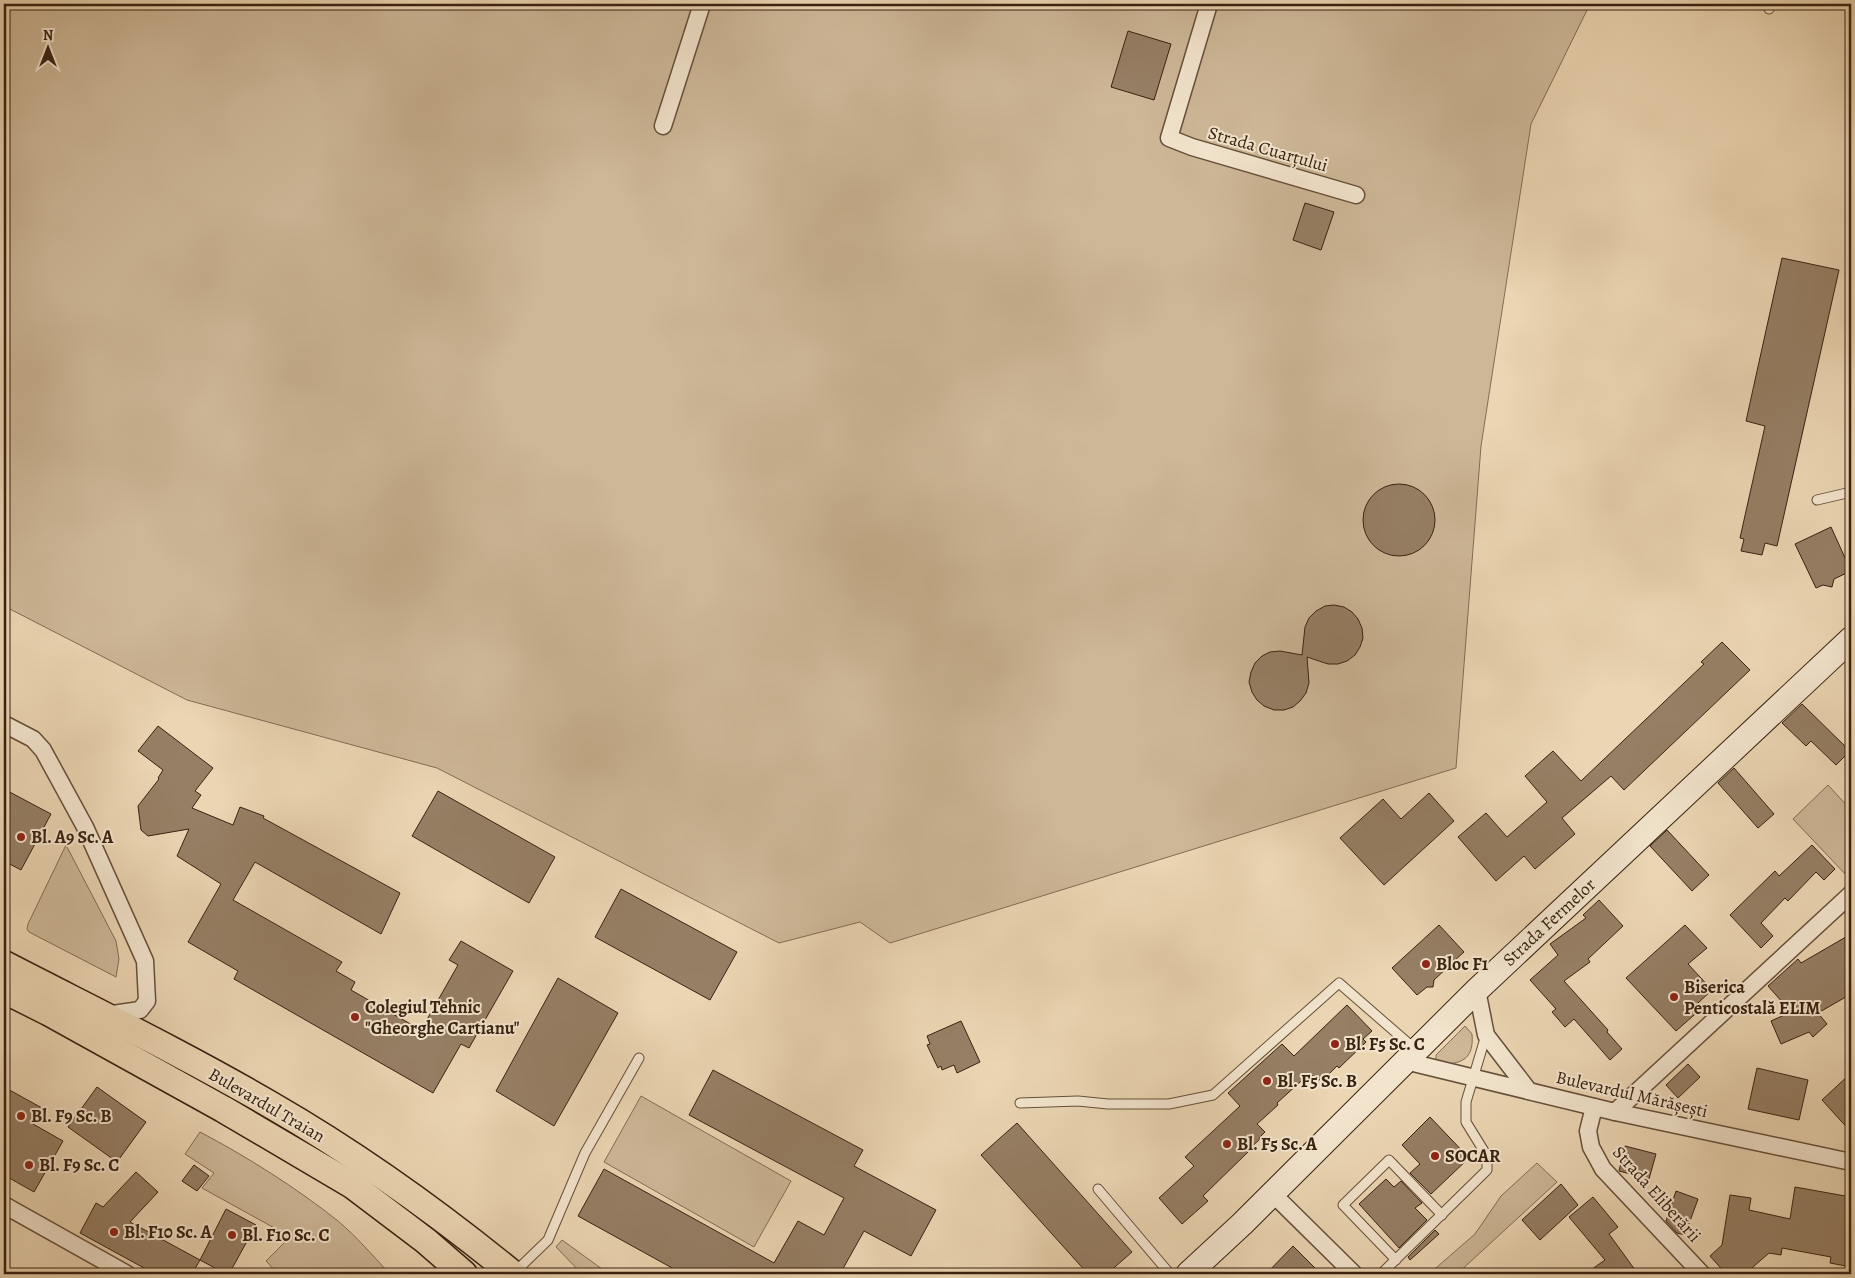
<svg xmlns="http://www.w3.org/2000/svg" width="1855" height="1278" font-family="Alegreya,serif">
<style>
.green{fill:#cdb797;stroke:#836c54}
.building{fill:#967f65;stroke:#392211}
.lines{fill:none;stroke-linecap:round;stroke-linejoin:round}
.lane-casing{stroke:#664f39;stroke-width:11}
.street-casing{stroke:#664f39;stroke-width:19}
.secondary-casing{stroke:#392211;stroke-width:26}
.primary-casing{stroke:#392211;stroke-width:29}
.lane{stroke:#f2e4cd;stroke-width:9}
.street{stroke:#f2e4cd;stroke-width:16}
.secondary{stroke:#f2e4cd;stroke-width:24}
.primary{stroke:#ebd5b2;stroke-width:26}
.poi-dot{fill:#8f2418;stroke:#f2e4cd;stroke-width:2}
.labels{text-anchor:middle;dominant-baseline:central;stroke-width:4;stroke-linejoin:round;paint-order:stroke}
.street-label{font-size:18px;fill:#392211;stroke:#f2e4cd}
.poi-label{font-size:18px;font-weight:bold;fill:#392211;stroke:#f2e4cd;text-anchor:start}
</style>
<rect width="100%" height="100%" fill="#ebd5b2"/>
<filter id="stains"><feTurbulence type="fractalNoise" baseFrequency=".004" numOctaves="4"/><feColorMatrix values="0 0 0 0 .2 0 0 0 0 .09 0 0 0 0 .02 0 0 0 .5 -.17"/></filter>
<radialGradient id="worn" r=".72"><stop offset=".6" stop-color="#630" stop-opacity="0"/><stop offset="1" stop-color="#630" stop-opacity=".3"/></radialGradient>
<g class="green">
<path d="M 4,4 L 1590,4 L 1531,124 L 1481,446 L 1456,768 L 890,943 L 860,922 L 779,943 L 437,768 L 187,700 L 4,606 Z"/>
<path d="M 1828,785 L 1851,810 L 1851,872 L 1847,876 L 1793,819 Z"/>
<path d="M 66,845 L 116,941 L 119,959 L 116,977 L 29,932 L 27,929 L 28,924 Z"/>
<path d="M 1465,1026 L 1472,1034 C 1474,1057 1464,1064 1442,1064 L 1436,1059 L 1436,1055 Z"/>
<path d="M 641,1096 L 791,1181 L 754,1247 L 604,1162 Z"/>
<path d="M 200,1132 C 246,1156 298,1189 338,1221 C 356,1236 373,1256 389,1273 L 387,1274 L 319,1274 L 318,1273 L 316,1274 L 278,1274 L 266,1261 L 287,1240 L 278,1230 L 202,1188 L 214,1173 L 185,1154 Z"/>
<path d="M 1537,1163 L 1557,1182 L 1457,1274 L 1429,1274 L 1475,1234 L 1501,1196 Z"/>
<path d="M 562,1240 L 609,1274 L 582,1274 L 556,1247 Z"/>
</g>
<g class="building">
<path d="M 1128,31 L 1171,44 L 1154,100 L 1111,87 Z"/>
<path d="M 1305,203 L 1334,212 L 1321,250 L 1293,240 Z"/>
<path d="M 1782,258 L 1839,270 L 1777,546 L 1765,543 L 1762,555 L 1741,551 L 1744,539 L 1740,538 L 1765,426 L 1746,421 Z"/>
<circle cx="1399" cy="520" r="36"/>
<path d="M 1831,527 L 1851,571 L 1834,579 L 1832,587 L 1823,585 L 1816,588 L 1795,544 Z"/>
<path d="M 1334,605 L 1344,607 L 1352,612 L 1358,619 L 1362,628 L 1363,638 L 1360,647 L 1355,655 L 1347,661 L 1338,664 L 1328,664 L 1307,657 L 1309,683 L 1306,693 L 1300,701 L 1293,707 L 1284,710 L 1274,710 L 1264,706 L 1257,700 L 1252,692 L 1249,682 L 1251,672 L 1255,663 L 1262,656 L 1270,652 L 1280,651 L 1302,655 L 1305,627 L 1309,618 L 1316,611 L 1325,606 Z"/>
<path d="M 1722,642 L 1750,670 L 1624,790 L 1611,776 L 1562,818 L 1575,834 L 1535,869 L 1524,856 L 1496,881 L 1458,837 L 1486,813 L 1507,837 L 1547,802 L 1525,776 L 1553,751 L 1581,781 L 1704,664 L 1701,662 Z"/>
<path d="M 1802,704 L 1850,751 L 1836,765 L 1811,741 L 1806,746 L 1782,723 Z"/>
<path d="M 158,726 L 213,768 L 195,791 L 201,795 L 192,808 L 233,825 L 240,807 L 264,816 L 263,818 L 400,893 L 381,934 L 255,862 L 233,900 L 342,962 L 336,971 L 355,982 L 351,990 L 421,1030 L 458,965 L 449,960 L 461,941 L 513,971 L 469,1048 L 461,1044 L 433,1093 L 234,979 L 238,971 L 188,942 L 221,884 L 177,856 L 189,829 L 148,836 L 141,830 L 138,806 L 159,779 L 158,778 L 163,770 L 138,751 Z"/>
<path d="M 1734,768 L 1774,814 L 1758,828 L 1718,783 Z"/>
<path d="M 4,789 L 51,814 L 21,870 L 4,861 Z"/>
<path d="M 438,791 L 555,857 L 529,903 L 412,836 Z"/>
<path d="M 1429,793 L 1454,821 L 1384,885 L 1340,838 L 1383,799 L 1401,819 Z"/>
<path d="M 1667,830 L 1709,875 L 1692,891 L 1650,846 Z"/>
<path d="M 1812,845 L 1835,869 L 1824,880 L 1816,872 L 1788,901 L 1785,898 L 1761,923 L 1773,936 L 1761,948 L 1730,915 L 1775,871 L 1779,876 Z"/>
<path d="M 621,889 L 737,952 L 710,1000 L 595,937 Z"/>
<path d="M 1599,900 L 1623,926 L 1588,959 L 1590,962 L 1564,981 L 1608,1030 L 1607,1032 L 1622,1049 L 1610,1060 L 1574,1019 L 1565,1027 L 1552,1012 L 1556,1009 L 1530,980 L 1558,955 L 1550,944 L 1586,918 L 1583,915 Z"/>
<path d="M 1439,925 L 1464,952 L 1454,961 L 1455,967 L 1448,967 L 1434,980 L 1433,987 L 1427,987 L 1417,995 L 1392,968 Z"/>
<path d="M 1685,925 L 1707,948 L 1688,964 L 1712,990 L 1698,1003 L 1702,1008 L 1676,1031 L 1626,978 Z"/>
<path d="M 1851,934 L 1851,994 L 1818,1013 L 1827,1024 L 1813,1037 L 1809,1032 L 1781,1044 L 1771,1021 L 1791,1012 L 1768,986 L 1798,959 L 1801,963 Z"/>
<path d="M 558,978 L 618,1013 L 554,1126 L 496,1091 Z"/>
<path d="M 1347,1005 L 1372,1031 L 1363,1039 L 1366,1042 L 1339,1068 L 1337,1066 L 1326,1077 L 1324,1076 L 1318,1081 L 1310,1073 L 1277,1103 L 1278,1105 L 1257,1124 L 1265,1132 L 1259,1138 L 1260,1139 L 1248,1150 L 1249,1151 L 1203,1196 L 1208,1201 L 1182,1224 L 1159,1198 L 1194,1166 L 1185,1157 L 1240,1106 L 1228,1093 L 1282,1044 L 1294,1056 Z"/>
<path d="M 961,1021 L 980,1062 L 957,1073 L 954,1065 L 942,1070 L 941,1066 L 938,1068 L 927,1045 L 930,1044 L 927,1036 Z"/>
<path d="M 1688,1064 L 1700,1077 L 1678,1098 L 1666,1085 Z"/>
<path d="M 1757,1068 L 1808,1080 L 1799,1120 L 1748,1109 Z"/>
<path d="M 713,1070 L 863,1150 L 854,1166 L 936,1210 L 911,1256 L 864,1231 L 840,1274 L 683,1274 L 578,1216 L 604,1169 L 774,1263 L 798,1221 L 824,1235 L 844,1198 L 689,1115 Z"/>
<path d="M 1851,1073 L 1851,1132 L 1822,1100 Z"/>
<path d="M 4,1087 L 42,1108 L 33,1124 L 63,1141 L 34,1192 L 4,1175 Z"/>
<path d="M 97,1087 L 146,1122 L 117,1162 L 68,1127 Z"/>
<path d="M 1430,1117 L 1469,1158 L 1431,1194 L 1410,1173 L 1420,1164 L 1402,1145 Z"/>
<path d="M 1017,1123 L 1132,1252 L 1107,1274 L 1088,1274 L 981,1155 Z"/>
<path d="M 1625,1146 L 1656,1154 L 1649,1179 L 1619,1171 Z"/>
<path d="M 194,1165 L 209,1176 L 197,1191 L 182,1181 Z"/>
<path d="M 136,1172 L 158,1192 L 130,1222 L 200,1260 L 192,1274 L 155,1274 L 80,1233 L 96,1203 L 103,1207 Z"/>
<path d="M 1386,1179 L 1394,1187 L 1401,1181 L 1422,1203 L 1415,1208 L 1427,1220 L 1399,1248 L 1359,1204 Z"/>
<path d="M 1561,1184 L 1578,1205 L 1540,1240 L 1522,1220 Z"/>
<path d="M 1795,1187 L 1851,1197 L 1851,1267 L 1830,1263 L 1831,1257 L 1782,1248 L 1781,1255 L 1769,1253 L 1745,1274 L 1726,1274 L 1710,1256 L 1722,1245 L 1730,1195 L 1751,1198 L 1749,1210 L 1790,1219 Z"/>
<path d="M 1676,1191 L 1698,1199 L 1685,1235 L 1677,1233 L 1666,1221 Z"/>
<path d="M 1593,1197 L 1618,1227 L 1609,1234 L 1638,1274 L 1585,1274 L 1605,1260 L 1569,1217 Z"/>
<path d="M 226,1209 L 256,1225 L 229,1274 L 226,1274 L 200,1260 Z"/>
<path d="M 1435,1230 L 1439,1234 L 1410,1260 L 1408,1257 Z"/>
<path d="M 1293,1246 L 1321,1274 L 1266,1274 Z"/>
</g>
<g class="lines">
<defs>
<g id="lane">
<path d="M 1769,9 L 1770,4"/>
<path d="M 1817,500 L 1851,492"/>
<path d="M 1020,1103 L 1078,1101 L 1108,1104 L 1169,1104 L 1213,1095 L 1339,983 L 1416,1050"/>
<path d="M 1098,1189 L 1170,1274"/>
<path d="M 1396,1260 L 1343,1205 L 1389,1160 L 1442,1215"/>
<path d="M 515,1272 L 548,1240 L 585,1153 L 639,1058"/>
<path d="M 1381,1274 L 1487,1170 L 1487,1156 L 1466,1122 L 1466,1102 L 1486,1035"/>
</g>
<g id="street">
<path d="M 1209,4 L 1169,138 L 1192,147 L 1356,195"/>
<path d="M 663,126 L 702,4"/>
<path d="M 4,724 L 33,739 L 43,750 L 85,827 L 145,961 L 147,1001 L 140,1010 L 106,1015"/>
<path d="M 1477,990 L 1486,1035 L 1529,1091"/>
<path d="M 1405,1061 L 1615,1112 L 1851,1162"/>
<path d="M 1594,1107 L 1588,1131 L 1591,1147 L 1603,1169 L 1702,1274"/>
<path d="M 1615,1112 L 1851,894"/>
<path d="M 1273,1194 L 1354,1274"/>
<path d="M 4,1205 L 127,1274"/>
</g>
<path id="secondary" d="M 1188,1274 L 1242,1224 L 1477,990 L 1851,639"/>
<g id="primary">
<path d="M 4,964 C 93,1010 184,1054 271,1105 C 356,1154 437,1212 513,1274"/>
<path d="M 4,990 L 48,1012 L 223,1109 L 352,1185 L 426,1241 L 464,1274"/>
</g>
</defs>
<use href="#lane" class="lane-casing"/>
<use href="#street" class="street-casing"/>
<use href="#secondary" class="secondary-casing"/>
<use href="#primary" class="primary-casing"/>
<use href="#lane" class="lane"/>
<use href="#street" class="street"/>
<use href="#secondary" class="secondary"/>
<use href="#primary" class="primary"/>
</g>
<g class="poi-dot">
<circle cx="21" cy="837" r="5"/>
<circle cx="1426" cy="964" r="5"/>
<circle cx="1674" cy="997" r="5"/>
<circle cx="355" cy="1017" r="5"/>
<circle cx="1335" cy="1044" r="5"/>
<circle cx="1267" cy="1081" r="5"/>
<circle cx="21" cy="1116" r="5"/>
<circle cx="1227" cy="1144" r="5"/>
<circle cx="1435" cy="1156" r="5"/>
<circle cx="29" cy="1165" r="5"/>
<circle cx="114" cy="1232" r="5"/>
<circle cx="232" cy="1235" r="5"/>
</g>
<g class="labels">
<g class="street-label">
<text transform="translate(1268 149) rotate(16)">Strada Cuarțului</text>
<text transform="translate(1549 922) rotate(-43)">Strada Fermelor</text>
<text transform="translate(1632 1094) rotate(13)">Bulevardul Mărășești</text>
<text transform="translate(267 1105) rotate(30)">Bulevardul Traian</text>
<text transform="translate(1657 1194) rotate(48)">Strada Eliberării</text>
</g>
<g class="poi-label">
<text x="31" y="837">Bl. A9 Sc. A</text>
<text x="1436" y="964">Bloc F1</text>
<text x="1684" y="987">Biserica<tspan x="1684" dy="21">Penticostală ELIM</tspan></text>
<text x="365" y="1007">Colegiul Tehnic<tspan x="365" dy="21">"Gheorghe Cartianu"</tspan></text>
<text x="1345" y="1044">Bl. F5 Sc. C</text>
<text x="1277" y="1081">Bl. F5 Sc. B</text>
<text x="31" y="1116">Bl. F9 Sc. B</text>
<text x="1237" y="1144">Bl. F5 Sc. A</text>
<text x="1445" y="1156">SOCAR</text>
<text x="39" y="1165">Bl. F9 Sc. C</text>
<text x="124" y="1232">Bl. F10 Sc. A</text>
<text x="242" y="1235">Bl. F10 Sc. C</text>
</g>
</g>
<rect width="1855" height="1278" fill="none" stroke="#ebd5b2" stroke-width="20"/>
<rect x="5" y="5" width="1845" height="1268" fill="none" stroke="#392211" stroke-width="2.5"/>
<rect x="10" y="10" width="1835" height="1258" fill="none" stroke="#392211"/>
<g transform="translate(48 48)" stroke="#f2e4cd" stroke-width="4" paint-order="stroke">
<path d="M0-4L9 19L0 12L-9 19Z" fill="#392211"/>
<text y="-8" font-size="14" font-weight="bold" text-anchor="middle" fill="#392211">N</text>
</g>
<rect width="100%" height="100%" filter="url(#stains)"/>
<rect width="100%" height="100%" fill="url(#worn)"/>
</svg>
